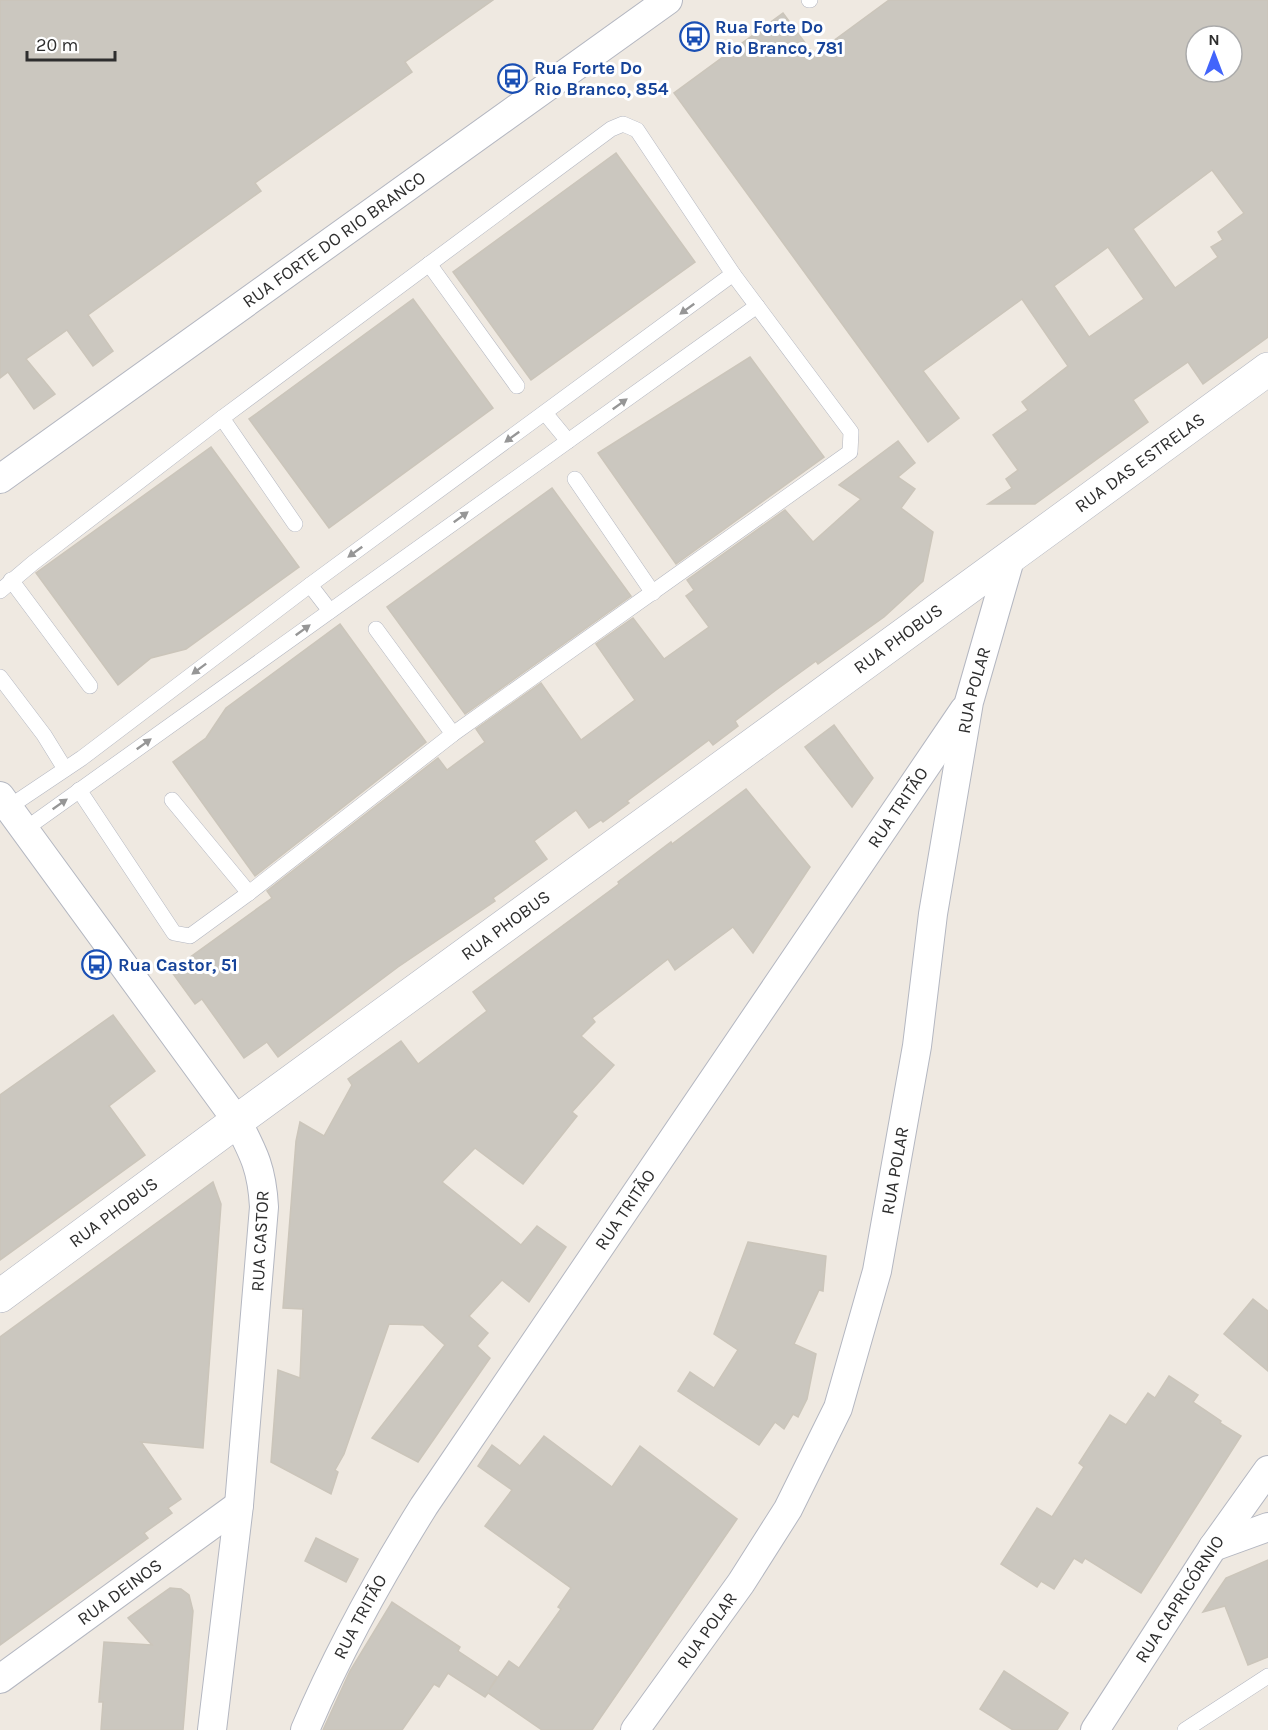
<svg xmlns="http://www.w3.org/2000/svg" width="1268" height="1730" font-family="Karla,sans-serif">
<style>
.building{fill:#cbc7bf;stroke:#cbc5ba;stroke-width:1.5;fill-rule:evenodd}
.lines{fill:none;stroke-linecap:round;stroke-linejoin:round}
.service-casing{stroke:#b4b7c1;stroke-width:16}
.minor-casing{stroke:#b4b7c1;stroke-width:30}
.tertiary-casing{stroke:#b4b7c1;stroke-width:34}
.service{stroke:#fff;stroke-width:15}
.minor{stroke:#fff;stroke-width:28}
.tertiary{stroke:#fff;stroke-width:33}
.oneway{fill:#969696}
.labels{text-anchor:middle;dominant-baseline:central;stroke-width:6;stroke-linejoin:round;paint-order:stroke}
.transit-label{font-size:18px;font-weight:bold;fill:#164399;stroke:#fff;text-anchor:start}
.street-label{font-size:18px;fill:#2e2e2e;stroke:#fff}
</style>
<rect width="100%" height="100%" fill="#efe9e1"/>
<g class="building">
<path d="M 0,0 L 493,0 L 405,62 L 412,72 L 255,183 L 261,191 L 88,315 L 113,351 L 93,366 L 67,330 L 26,359 L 55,394 L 34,409 L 8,372 L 0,378 Z"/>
<path d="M 889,0 L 1268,0 L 1268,337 L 1203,384 L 1188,362 L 1133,400 L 1148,422 L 1035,504 L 988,504 L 1012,488 L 1006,479 L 1018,470 L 993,435 L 1028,410 L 1022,402 L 1068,366 L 1022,299 L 923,371 L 959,418 L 928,442 L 674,93 L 783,13 L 814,55 ZM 1196,36 L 1232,36 L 1232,72 L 1196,72 ZM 1212,170 L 1244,213 L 1218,232 L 1223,240 L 1211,247 L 1218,257 L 1175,288 L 1133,229 ZM 1108,247 L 1144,299 L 1089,337 L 1054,286 Z"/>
<path d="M 616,153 L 695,262 L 531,380 L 453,272 Z"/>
<path d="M 413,299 L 493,408 L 329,528 L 249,419 Z"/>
<path d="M 750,357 L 824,457 L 676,564 L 598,453 Z"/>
<path d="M 898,441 L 915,463 L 898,477 L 915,489 L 901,508 L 933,532 L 923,581 L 884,617 L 818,664 L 816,661 L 776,690 L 735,721 L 738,726 L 713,745 L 709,740 L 627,801 L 629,803 L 603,822 L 601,820 L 589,828 L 576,810 L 534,841 L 547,859 L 493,898 L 495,901 L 398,967 L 278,1057 L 267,1042 L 244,1058 L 202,999 L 195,1004 L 171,971 L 272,898 L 267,891 L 438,758 L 447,770 L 485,742 L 476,729 L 541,683 L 581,740 L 635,700 L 596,644 L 633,618 L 664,659 L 709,627 L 686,596 L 694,590 L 687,580 L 785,510 L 813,542 L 861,499 L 839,485 Z"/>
<path d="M 211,447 L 299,567 L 186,649 L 151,658 L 118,685 L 36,573 Z"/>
<path d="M 552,488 L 631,596 L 465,714 L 387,607 Z"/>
<path d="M 340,624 L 426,742 L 255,876 L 173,762 L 206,738 L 226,708 Z"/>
<path d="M 834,725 L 873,778 L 852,807 L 805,747 Z"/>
<path d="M 746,789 L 810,867 L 753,953 L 733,927 L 675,970 L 668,959 L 592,1018 L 595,1022 L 581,1036 L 614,1065 L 572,1112 L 577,1116 L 523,1184 L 475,1148 L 442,1182 L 521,1245 L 537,1226 L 566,1247 L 529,1302 L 502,1280 L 469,1316 L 488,1333 L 477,1346 L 490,1358 L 418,1462 L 372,1438 L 445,1345 L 423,1325 L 389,1324 L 344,1454 L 335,1470 L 338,1472 L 331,1494 L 271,1462 L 278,1370 L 300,1378 L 303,1309 L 283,1308 L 296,1141 L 300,1122 L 324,1136 L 352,1085 L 348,1079 L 401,1041 L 418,1064 L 487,1011 L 473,992 L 619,884 L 618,882 L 671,842 L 672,844 Z"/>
<path d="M 113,1015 L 155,1071 L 109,1106 L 145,1155 L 0,1260 L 0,1095 Z"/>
<path d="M 213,1182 L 221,1204 L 203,1448 L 141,1442 L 181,1499 L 168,1508 L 172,1513 L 144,1533 L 148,1538 L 0,1645 L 0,1337 Z"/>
<path d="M 748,1242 L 826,1256 L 823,1291 L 819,1290 L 794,1344 L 816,1354 L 807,1399 L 798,1417 L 793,1414 L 784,1429 L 775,1422 L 759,1445 L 678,1391 L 690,1372 L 714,1388 L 738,1350 L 714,1334 Z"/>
<path d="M 1253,1299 L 1268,1311 L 1268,1371 L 1224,1334 Z"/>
<path d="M 1169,1376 L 1198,1395 L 1193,1402 L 1221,1421 L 1220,1423 L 1241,1436 L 1141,1593 L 1085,1558 L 1082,1563 L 1074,1558 L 1054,1589 L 1041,1581 L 1037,1587 L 1001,1564 L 1037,1508 L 1052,1517 L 1084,1467 L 1079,1463 L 1110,1415 L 1126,1425 L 1148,1393 L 1155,1398 Z"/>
<path d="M 544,1436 L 612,1487 L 640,1446 L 737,1519 L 592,1730 L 542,1730 L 488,1693 L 485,1697 L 448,1673 L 439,1687 L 434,1684 L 402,1730 L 323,1730 L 350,1671 L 392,1602 L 460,1647 L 458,1651 L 497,1677 L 489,1690 L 509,1661 L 519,1668 L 561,1609 L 558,1607 L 571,1588 L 485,1526 L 512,1490 L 478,1466 L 492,1445 L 520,1466 Z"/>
<path d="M 316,1538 L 358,1559 L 346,1582 L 305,1561 Z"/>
<path d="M 1268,1560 L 1268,1657 L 1248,1665 L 1225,1606 L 1203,1612 L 1226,1578 Z"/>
<path d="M 170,1588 L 181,1589 L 189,1595 L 193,1611 L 183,1730 L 101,1730 L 103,1702 L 99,1702 L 104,1642 L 152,1645 L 128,1618 Z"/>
<path d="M 1004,1671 L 1068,1713 L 1057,1730 L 1013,1730 L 980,1709 Z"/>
</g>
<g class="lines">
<defs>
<g id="service">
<path d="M 809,0 L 810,0"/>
<path d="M 429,264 L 517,386"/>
<path d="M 545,413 L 568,441"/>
<path d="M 222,418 L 295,524"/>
<path d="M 575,479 L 653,593"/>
<path d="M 11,580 L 90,686"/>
<path d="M 310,585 L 330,611"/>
<path d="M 0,591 L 33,563 L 222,418 L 611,129 L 623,124 L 637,130 L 733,274 L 851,432 L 850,452 L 453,734 L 249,893 L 172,800"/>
<path d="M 376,629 L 453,734"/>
<path d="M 0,677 L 44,735 L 65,769"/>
<path d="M 79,790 L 174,933 L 190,936 L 249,893"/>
<path d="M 9,807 L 82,758 L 310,585 L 733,274"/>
<path d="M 24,830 L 757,306"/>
<path d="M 1185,1730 L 1268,1676"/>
</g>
<g id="minor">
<path id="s1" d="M 0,479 L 668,0"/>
<path d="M 0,796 L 237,1121 C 254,1154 262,1169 264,1207 L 239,1505 L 212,1730"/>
<path d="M 1213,1547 L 1268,1527"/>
<path id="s2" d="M 0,1679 L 239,1505"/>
<path id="s3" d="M 305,1730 C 338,1652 379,1578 424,1506 L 964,710"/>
<path id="s4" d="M 635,1730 L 741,1583 L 788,1509 L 838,1408 L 877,1271 L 917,1046 L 933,914 L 969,702 L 1011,556"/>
<path id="s5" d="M 1095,1730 L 1213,1547 L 1268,1470"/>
</g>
<g id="tertiary">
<path id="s6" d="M 0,1296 L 237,1121 L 1268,369"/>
</g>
</defs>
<use href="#service" class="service-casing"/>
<use href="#minor" class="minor-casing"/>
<use href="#tertiary" class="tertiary-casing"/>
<use href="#service" class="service"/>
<use href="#minor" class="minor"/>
<use href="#tertiary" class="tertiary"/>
</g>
<defs><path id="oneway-solid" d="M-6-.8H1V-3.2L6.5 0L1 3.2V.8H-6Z" transform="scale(1.5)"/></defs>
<g class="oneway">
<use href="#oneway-solid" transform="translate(687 309) rotate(144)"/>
<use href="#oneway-solid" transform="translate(620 404) rotate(-36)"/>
<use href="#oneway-solid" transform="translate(512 437) rotate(144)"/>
<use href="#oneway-solid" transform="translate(461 517) rotate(-36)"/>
<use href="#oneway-solid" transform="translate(355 552) rotate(144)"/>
<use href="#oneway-solid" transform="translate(303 630) rotate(-36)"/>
<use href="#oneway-solid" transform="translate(199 669) rotate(143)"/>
<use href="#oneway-solid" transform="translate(144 744) rotate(-36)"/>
<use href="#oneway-solid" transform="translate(60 804) rotate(-35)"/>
</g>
<defs>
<symbol id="bus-ring" viewBox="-11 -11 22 22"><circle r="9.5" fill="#fff" stroke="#1a4fb4" stroke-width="1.5"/><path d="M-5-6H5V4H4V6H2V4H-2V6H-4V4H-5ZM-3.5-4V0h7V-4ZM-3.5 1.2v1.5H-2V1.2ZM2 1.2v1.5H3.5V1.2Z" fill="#1a4fb4"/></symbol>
</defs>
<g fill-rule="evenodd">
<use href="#bus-ring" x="678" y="20" width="33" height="33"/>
<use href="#bus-ring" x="496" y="62" width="33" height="33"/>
<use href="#bus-ring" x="80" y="948" width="33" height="33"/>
</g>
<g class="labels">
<g class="transit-label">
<text x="715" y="27">Rua Forte Do<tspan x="715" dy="21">Rio Branco, 781</tspan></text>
<text x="534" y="68">Rua Forte Do<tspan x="534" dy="21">Rio Branco, 854</tspan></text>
<text x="118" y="965">Rua Castor, 51</text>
</g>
<g class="street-label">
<text stroke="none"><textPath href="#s1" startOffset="411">RUA FORTE DO RIO BRANCO</textPath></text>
<text stroke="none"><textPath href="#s6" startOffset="1412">RUA DAS ESTRELAS</textPath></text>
<text stroke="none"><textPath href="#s6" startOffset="1113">RUA PHOBUS</textPath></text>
<text stroke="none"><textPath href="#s4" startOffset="1113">RUA POLAR</textPath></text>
<text stroke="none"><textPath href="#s3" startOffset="1098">RUA TRITÃO</textPath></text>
<text stroke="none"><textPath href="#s6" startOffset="627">RUA PHOBUS</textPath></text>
<text stroke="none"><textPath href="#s4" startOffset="626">RUA POLAR</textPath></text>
<text stroke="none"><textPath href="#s3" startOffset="612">RUA TRITÃO</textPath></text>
<text stroke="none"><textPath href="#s6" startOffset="141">RUA PHOBUS</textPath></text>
<text transform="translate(260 1241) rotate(-87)">RUA CASTOR</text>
<text stroke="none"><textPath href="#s2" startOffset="148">RUA DEINOS</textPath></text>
<text stroke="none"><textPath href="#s5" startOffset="156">RUA CAPRICÓRNIO</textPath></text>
<text stroke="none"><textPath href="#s3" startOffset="126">RUA TRITÃO</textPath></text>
<text stroke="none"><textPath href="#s4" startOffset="123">RUA POLAR</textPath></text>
</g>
</g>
<g transform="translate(1214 54)"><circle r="28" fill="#ffffff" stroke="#ababab" stroke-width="1.5"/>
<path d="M0-4.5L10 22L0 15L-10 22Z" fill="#4264fb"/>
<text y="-9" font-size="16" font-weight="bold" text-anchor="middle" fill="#2e2e2e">N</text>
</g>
<path d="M27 51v9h88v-9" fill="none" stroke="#2e2e2e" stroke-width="3"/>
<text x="36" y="51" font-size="18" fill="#2e2e2e" stroke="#ffffff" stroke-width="4.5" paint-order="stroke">20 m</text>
</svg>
